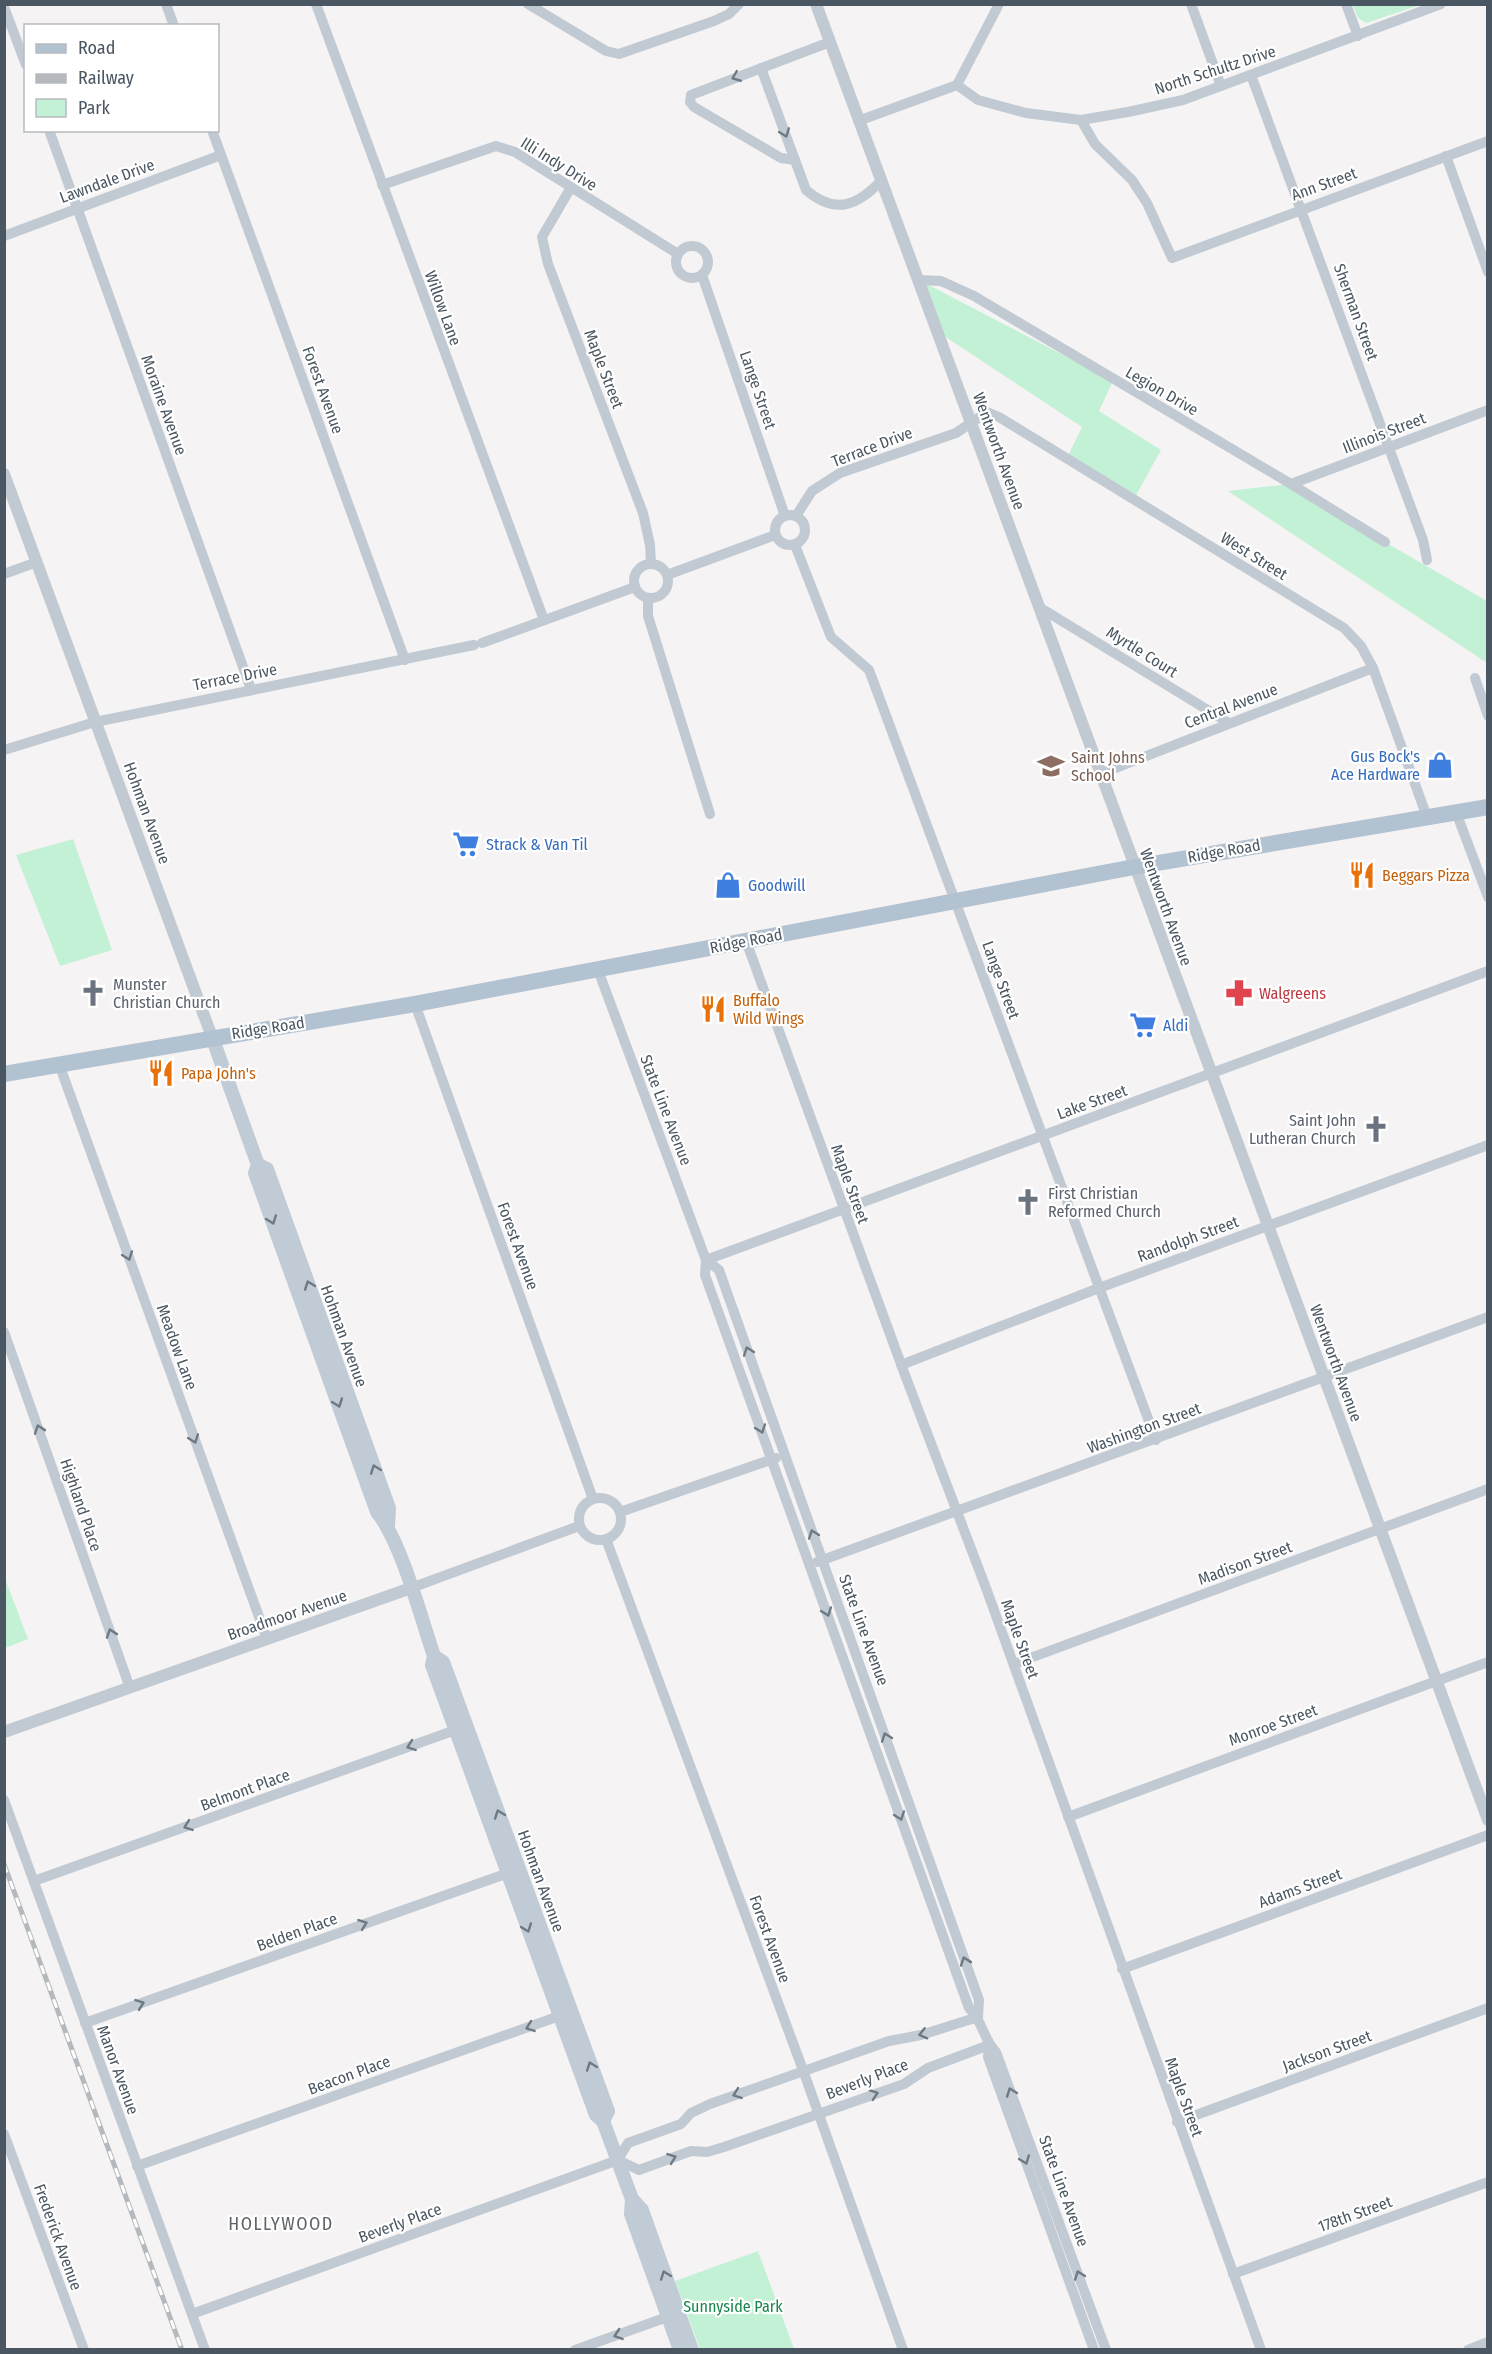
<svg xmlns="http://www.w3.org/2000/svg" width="1492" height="2354" font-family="'Fira Sans Condensed',sans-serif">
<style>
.green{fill:#c3f1d5}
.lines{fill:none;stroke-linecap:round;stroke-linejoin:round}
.minor{stroke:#c1cad2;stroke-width:10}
.tertiary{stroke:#c1cad2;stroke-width:12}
.secondary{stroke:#c1cbd6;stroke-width:14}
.primary{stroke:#b3c2d1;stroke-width:16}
.rail-casing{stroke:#b5b8bd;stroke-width:5}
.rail{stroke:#fff;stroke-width:3;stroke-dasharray:9;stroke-linecap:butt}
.oneway{stroke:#6e7983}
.oneway2{stroke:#6e7984}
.labels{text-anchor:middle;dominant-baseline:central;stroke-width:4.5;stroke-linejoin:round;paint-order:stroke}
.street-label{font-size:16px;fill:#4a5661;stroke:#fff}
.shop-label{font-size:16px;fill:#366cbe;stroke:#fff;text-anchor:start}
.education-label{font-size:16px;fill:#785e54;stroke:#fff;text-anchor:start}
.food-label{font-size:16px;fill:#c56008;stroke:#fff;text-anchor:start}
.worship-label{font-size:16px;fill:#5b616d;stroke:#fff;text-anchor:start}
.health-label{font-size:16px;fill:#be3a42;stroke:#fff;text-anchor:start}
.park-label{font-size:16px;fill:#17864f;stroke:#fff}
.neighbourhood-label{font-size:18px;letter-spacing:1.5px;fill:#5f6368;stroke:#fff}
</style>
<rect width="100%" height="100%" fill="#f5f3f3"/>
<g class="green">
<path d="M 1353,5 L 1353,4 L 1420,5 L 1366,23 L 1358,18 Z"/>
<path d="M 919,280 L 1113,381 L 1099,411 L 1161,450 L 1134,499 L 1067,458 L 1082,427 L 938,332 Z"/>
<path d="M 1291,484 L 1385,542 L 1487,601 L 1487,663 L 1228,491 Z"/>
<path d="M 73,839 L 112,950 L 60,966 L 16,855 Z"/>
<path d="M 4,1576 L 28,1639 L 5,1648 L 4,1648 Z"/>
<path d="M 758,2251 L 794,2349 L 700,2349 L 675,2281 Z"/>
</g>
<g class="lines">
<g class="minor">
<path d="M 166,4 L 174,26"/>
<path d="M 316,4 L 544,620"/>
<path d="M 528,4 L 606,51 L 619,54 L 714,21 L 729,14 L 739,4"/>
<path d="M 1191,4 L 1221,86"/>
<path d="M 1346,4 L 1358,36"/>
<path d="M 4,7 L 26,65"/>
<path d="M 761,68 L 806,190 C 835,215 857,206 881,181"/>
<path d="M 1251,75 L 1423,540 L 1427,560"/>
<path d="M 957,85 L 978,100 L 1026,113 L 1081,120 L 1128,112 L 1183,100 L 1441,4"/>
<path d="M 957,85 L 999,4"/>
<path d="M 1081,120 L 1095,144 L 1132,180 L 1147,203 L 1172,258 L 1488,141"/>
<path d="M 858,121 L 957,85"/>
<path d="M 49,130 L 251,689"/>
<path d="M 212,130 L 405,660"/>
<path d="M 1446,156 L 1488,272"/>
<path d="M 795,160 L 781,158 L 694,107 L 690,102 L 691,95 L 830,42"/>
<path d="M 382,185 L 496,146 L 515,152 L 678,254"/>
<path d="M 570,189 L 542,237 L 548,264 L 643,513 L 650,545 L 651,564"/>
<path d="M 4,236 L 221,155"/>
<circle cx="692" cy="262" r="16"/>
<path d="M 702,275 L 785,516"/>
<path d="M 919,280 L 941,281 L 974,296 L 1291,484 L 1385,542"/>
<path d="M 1291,484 L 1488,410"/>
<circle cx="790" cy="530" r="15"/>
<path d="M 796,516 L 812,491 L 840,473 L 956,433 L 987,412 L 999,417 L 1344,628 L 1361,646 L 1373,668 L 1427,817"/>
<path d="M 795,545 L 831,637 L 869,670 L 1156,1440"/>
<circle cx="651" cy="581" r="17"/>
<path d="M 4,574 L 37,562"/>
<path d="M 667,575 L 775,535"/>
<path d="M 648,598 L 648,616 L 710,814"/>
<path d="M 1039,607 L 1229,723"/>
<path d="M 482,643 L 635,587"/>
<path d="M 1475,678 L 1488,716"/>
<path d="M 4,750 L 95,722 L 474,645"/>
<path d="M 1100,774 L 1373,668"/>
<path d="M 1456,812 L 1488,897"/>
<path d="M 746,941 L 905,1375 L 986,1588 L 1261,2350"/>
<path d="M 598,970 L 706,1260 L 705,1275 L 969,2008 C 983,2021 983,2039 996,2052 L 1106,2350"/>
<path d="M 415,1004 L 593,1499"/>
<path d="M 59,1064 L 267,1639"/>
<path d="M 706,1260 L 1488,971"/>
<path d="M 706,1260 L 719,1270 L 979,2000 L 978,2017"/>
<path d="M 4,1332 L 130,1688"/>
<path d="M 901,1365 L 1099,1288 L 1488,1145"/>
<circle cx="600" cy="1519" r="21"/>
<path d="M 620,1512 L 776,1458"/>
<path d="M 606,1539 L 803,2070 L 903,2350"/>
<path d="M 817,1562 L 1488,1317"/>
<path d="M 411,1588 L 579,1526"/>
<path d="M 1014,1664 L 1488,1489"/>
<path d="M 4,1800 L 205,2350"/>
<path d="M 1068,1817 L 1488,1662"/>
<path d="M 34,1881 L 461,1728"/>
<path d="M 1122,1969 L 1488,1835"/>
<path d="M 85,2023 L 514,1871"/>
<path d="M 989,2045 L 988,2057 L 1094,2350"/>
<path d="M 1177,2122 L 1488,2008"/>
<path d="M 4,2134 L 84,2350"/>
<path d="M 618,2160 L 639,2170 L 691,2151 L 707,2152 L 724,2147 L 904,2084 L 928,2068 L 989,2045"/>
<path d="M 137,2166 L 565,2014"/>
<path d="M 1233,2274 L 1488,2182"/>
<path d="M 192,2314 L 618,2160 L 628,2143 L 681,2124 L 691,2113 L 710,2104 L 889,2041 L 921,2035 L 978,2017"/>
<path d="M 575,2350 L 673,2315"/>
<path d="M 1468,2350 L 1488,2342"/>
</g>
<g class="tertiary">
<path d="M 816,4 L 1488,1820"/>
<path d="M 4,474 L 212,1037"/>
<path d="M 4,1732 L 411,1588"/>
</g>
<g class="secondary">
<path d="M 212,1037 L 258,1165 L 255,1173 L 377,1512 C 401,1541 421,1618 434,1656 L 432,1665 L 596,2115 L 603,2121 L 632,2199 L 642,2210 L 692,2350"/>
<path d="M 258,1165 L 267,1169 L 389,1508 L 388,1525"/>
<path d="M 434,1656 L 443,1662 L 608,2111 L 603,2121"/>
<path d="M 632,2199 L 631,2214 L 680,2350"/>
</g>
<path class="primary" d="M 4,1074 L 415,1004 L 1134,867 L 1488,807"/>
<defs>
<path id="rail" d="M 4,1864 L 182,2350"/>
</defs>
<use href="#rail" class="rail-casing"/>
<use href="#rail" class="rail"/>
</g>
<defs><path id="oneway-chevron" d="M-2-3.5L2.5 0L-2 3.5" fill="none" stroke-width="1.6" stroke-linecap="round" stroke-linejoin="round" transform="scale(1.5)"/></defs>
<g class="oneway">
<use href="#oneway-chevron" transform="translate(736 77) rotate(158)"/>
<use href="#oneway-chevron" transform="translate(785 133) rotate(69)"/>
<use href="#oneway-chevron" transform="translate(128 1256) rotate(70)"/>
<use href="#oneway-chevron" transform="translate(748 1351) rotate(-110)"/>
<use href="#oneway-chevron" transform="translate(39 1429) rotate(-109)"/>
<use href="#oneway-chevron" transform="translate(761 1429) rotate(70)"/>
<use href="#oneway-chevron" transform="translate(194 1439) rotate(70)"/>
<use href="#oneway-chevron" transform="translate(813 1534) rotate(-110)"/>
<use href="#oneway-chevron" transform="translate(827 1612) rotate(70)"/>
<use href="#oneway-chevron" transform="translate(111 1633) rotate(-109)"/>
<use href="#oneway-chevron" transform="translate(886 1737) rotate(-110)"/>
<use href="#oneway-chevron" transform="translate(411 1746) rotate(160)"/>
<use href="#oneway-chevron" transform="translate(900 1816) rotate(70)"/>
<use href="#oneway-chevron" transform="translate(188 1826) rotate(160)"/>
<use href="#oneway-chevron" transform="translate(363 1924) rotate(-20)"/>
<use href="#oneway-chevron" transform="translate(965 1961) rotate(-109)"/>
<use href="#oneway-chevron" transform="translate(140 2004) rotate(-20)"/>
<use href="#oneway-chevron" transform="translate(530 2027) rotate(160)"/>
<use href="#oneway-chevron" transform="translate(923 2034) rotate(166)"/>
<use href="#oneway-chevron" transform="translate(1011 2092) rotate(-110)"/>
<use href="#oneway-chevron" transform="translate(737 2094) rotate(160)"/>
<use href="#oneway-chevron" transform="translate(874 2094) rotate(-19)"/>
<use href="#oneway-chevron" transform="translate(672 2158) rotate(-20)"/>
<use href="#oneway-chevron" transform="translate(1025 2160) rotate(70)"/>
<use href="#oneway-chevron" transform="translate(1079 2275) rotate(-110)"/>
<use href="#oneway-chevron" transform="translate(618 2335) rotate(161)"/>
</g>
<g class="oneway2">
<use href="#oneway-chevron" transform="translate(272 1220) rotate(70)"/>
<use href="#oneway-chevron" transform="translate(309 1285) rotate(-110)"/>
<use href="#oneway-chevron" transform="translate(338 1403) rotate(70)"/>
<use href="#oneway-chevron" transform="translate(375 1469) rotate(-110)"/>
<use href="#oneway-chevron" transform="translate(499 1814) rotate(-110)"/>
<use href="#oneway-chevron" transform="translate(527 1928) rotate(70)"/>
<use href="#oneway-chevron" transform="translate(591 2066) rotate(-110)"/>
<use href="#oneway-chevron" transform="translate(665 2275) rotate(-110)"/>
</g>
<defs>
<symbol id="shop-bare" viewBox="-9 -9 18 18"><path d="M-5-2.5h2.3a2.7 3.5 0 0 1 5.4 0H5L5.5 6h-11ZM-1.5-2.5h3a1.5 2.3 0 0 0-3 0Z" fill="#3f7fe0" stroke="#fff" stroke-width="2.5" paint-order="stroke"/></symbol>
<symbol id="school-bare" viewBox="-9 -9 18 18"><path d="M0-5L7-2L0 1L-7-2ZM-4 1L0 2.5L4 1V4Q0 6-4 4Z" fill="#8d6e63" stroke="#fff" stroke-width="2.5" paint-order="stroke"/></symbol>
<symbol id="supermarket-bare" viewBox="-9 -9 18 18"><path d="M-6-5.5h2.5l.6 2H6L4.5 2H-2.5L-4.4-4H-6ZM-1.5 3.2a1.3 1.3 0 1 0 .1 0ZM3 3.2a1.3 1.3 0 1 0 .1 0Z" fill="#3f7fe0" stroke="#fff" stroke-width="2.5" paint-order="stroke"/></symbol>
<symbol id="restaurant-bare" viewBox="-9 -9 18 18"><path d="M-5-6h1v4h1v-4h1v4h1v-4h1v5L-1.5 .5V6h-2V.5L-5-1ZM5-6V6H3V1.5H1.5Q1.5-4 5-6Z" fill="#e8710a" stroke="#fff" stroke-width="2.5" paint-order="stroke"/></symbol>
<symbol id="church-bare" viewBox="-9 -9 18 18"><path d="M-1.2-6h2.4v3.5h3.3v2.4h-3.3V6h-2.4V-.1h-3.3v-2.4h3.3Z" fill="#6b7280" stroke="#fff" stroke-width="2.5" paint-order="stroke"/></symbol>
<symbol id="pharmacy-bare" viewBox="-9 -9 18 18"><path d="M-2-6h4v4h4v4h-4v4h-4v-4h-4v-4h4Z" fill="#e0444e" stroke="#fff" stroke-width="2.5" paint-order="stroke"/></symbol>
</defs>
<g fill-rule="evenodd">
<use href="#shop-bare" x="1421" y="746" width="38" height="38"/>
<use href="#school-bare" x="1032" y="747" width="38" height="38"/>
<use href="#supermarket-bare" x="447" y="825" width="38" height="38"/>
<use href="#restaurant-bare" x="1343" y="856" width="38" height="38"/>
<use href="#shop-bare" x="709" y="866" width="38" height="38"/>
<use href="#church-bare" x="74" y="974" width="38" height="38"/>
<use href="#pharmacy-bare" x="1220" y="974" width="38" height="38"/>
<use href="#restaurant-bare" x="694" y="990" width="38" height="38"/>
<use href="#supermarket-bare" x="1124" y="1006" width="38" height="38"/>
<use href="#restaurant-bare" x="142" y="1054" width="38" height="38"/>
<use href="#church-bare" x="1357" y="1110" width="38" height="38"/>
<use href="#church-bare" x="1009" y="1183" width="38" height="38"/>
</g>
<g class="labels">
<g class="street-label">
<text transform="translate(1215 70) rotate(-18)">North Schultz Drive</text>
<text transform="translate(559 164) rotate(32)">Illi Indy Drive</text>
<text transform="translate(107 181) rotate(-20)">Lawndale Drive</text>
<text transform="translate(1324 184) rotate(-20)">Ann Street</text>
<text transform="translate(443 308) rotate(70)">Willow Lane</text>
<text transform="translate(1356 312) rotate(70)">Sherman Street</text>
<text transform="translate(604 369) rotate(69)">Maple Street</text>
<text transform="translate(323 390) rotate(70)">Forest Avenue</text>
<text transform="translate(758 390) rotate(71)">Lange Street</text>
<text transform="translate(1162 391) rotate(30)">Legion Drive</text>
<text transform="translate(164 405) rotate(70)">Moraine Avenue</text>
<text transform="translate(1384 433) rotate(-21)">Illinois Street</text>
<text transform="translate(872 447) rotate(-21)">Terrace Drive</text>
<text transform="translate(999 451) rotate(70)">Wentworth Avenue</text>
<text transform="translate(1254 556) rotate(32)">West Street</text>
<text transform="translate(1142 652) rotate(32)">Myrtle Court</text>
<text transform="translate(235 677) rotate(-11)">Terrace Drive</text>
<text transform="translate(1231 706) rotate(-21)">Central Avenue</text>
<text transform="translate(147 813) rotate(70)">Hohman Avenue</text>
<text transform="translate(1224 851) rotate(-10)">Ridge Road</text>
<text transform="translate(1166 907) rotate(70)">Wentworth Avenue</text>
<text transform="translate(746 941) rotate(-11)">Ridge Road</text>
<text transform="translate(1001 980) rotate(70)">Lange Street</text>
<text transform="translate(268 1028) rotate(-9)">Ridge Road</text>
<text transform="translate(1092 1102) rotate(-20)">Lake Street</text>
<text transform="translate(666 1110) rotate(69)">State Line Avenue</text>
<text transform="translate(850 1184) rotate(70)">Maple Street</text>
<text transform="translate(1188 1239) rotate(-20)">Randolph Street</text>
<text transform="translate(518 1246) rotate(70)">Forest Avenue</text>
<text transform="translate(344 1336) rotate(70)">Hohman Avenue</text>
<text transform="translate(177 1347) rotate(70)">Meadow Lane</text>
<text transform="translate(1336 1363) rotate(70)">Wentworth Avenue</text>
<text transform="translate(1144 1428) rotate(-20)">Washington Street</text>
<text transform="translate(81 1505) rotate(71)">Highland Place</text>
<text transform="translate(1245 1563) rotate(-20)">Madison Street</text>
<text transform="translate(287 1615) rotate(-19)">Broadmoor Avenue</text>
<text transform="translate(864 1630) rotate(70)">State Line Avenue</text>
<text transform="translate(1020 1639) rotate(70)">Maple Street</text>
<text transform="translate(1273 1725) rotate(-20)">Monroe Street</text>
<text transform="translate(245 1790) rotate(-20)">Belmont Place</text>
<text transform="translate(541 1881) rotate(70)">Hohman Avenue</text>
<text transform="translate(1300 1888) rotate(-20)">Adams Street</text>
<text transform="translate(297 1932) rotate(-20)">Belden Place</text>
<text transform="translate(770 1939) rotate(70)">Forest Avenue</text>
<text transform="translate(1327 2051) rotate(-20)">Jackson Street</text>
<text transform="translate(118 2070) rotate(70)">Manor Avenue</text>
<text transform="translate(349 2075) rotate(-20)">Beacon Place</text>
<text transform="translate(867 2079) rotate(-21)">Beverly Place</text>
<text transform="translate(1184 2097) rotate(70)">Maple Street</text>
<text transform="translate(1064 2191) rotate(70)">State Line Avenue</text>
<text transform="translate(1355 2214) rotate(-20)">178th Street</text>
<text transform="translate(400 2223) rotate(-20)">Beverly Place</text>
<text transform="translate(58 2237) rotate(70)">Frederick Avenue</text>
</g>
<g class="shop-label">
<text x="1420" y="756" text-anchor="end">Gus Bock's<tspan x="1420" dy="18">Ace Hardware</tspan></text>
<text x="486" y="844">Strack &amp; Van Til</text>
<text x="748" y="885">Goodwill</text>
<text x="1163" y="1025">Aldi</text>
</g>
<g class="education-label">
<text x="1071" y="757">Saint Johns<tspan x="1071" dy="18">School</tspan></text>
</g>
<g class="food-label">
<text x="1382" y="875">Beggars Pizza</text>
<text x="733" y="1000">Buffalo<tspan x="733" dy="18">Wild Wings</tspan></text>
<text x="181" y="1073">Papa John's</text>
</g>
<g class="worship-label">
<text x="113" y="984">Munster<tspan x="113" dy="18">Christian Church</tspan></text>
<text x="1356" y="1120" text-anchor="end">Saint John<tspan x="1356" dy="18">Lutheran Church</tspan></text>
<text x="1048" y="1193">First Christian<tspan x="1048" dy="18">Reformed Church</tspan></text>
</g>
<g class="health-label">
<text x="1259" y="993">Walgreens</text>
</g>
<g class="park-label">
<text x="733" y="2306">Sunnyside Park</text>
</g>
<g class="neighbourhood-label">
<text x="281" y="2224">HOLLYWOOD</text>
</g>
</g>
<rect width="1492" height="2354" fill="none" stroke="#4a5661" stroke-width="12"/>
<rect x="24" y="24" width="195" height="108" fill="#ffffff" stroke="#b7bbc0" stroke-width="1.5"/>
<rect x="36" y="44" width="30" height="9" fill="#b3c2d1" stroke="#b7bbc0" stroke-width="1.5"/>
<text x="78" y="54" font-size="18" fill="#4a5661">Road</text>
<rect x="36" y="74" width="30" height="9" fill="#b5b8bd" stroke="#b7bbc0" stroke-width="1.5"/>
<text x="78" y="84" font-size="18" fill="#4a5661">Railway</text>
<rect x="36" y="99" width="30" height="18" fill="#c3f1d5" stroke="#b7bbc0" stroke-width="1.5"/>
<text x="78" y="114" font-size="18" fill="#4a5661">Park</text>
</svg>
